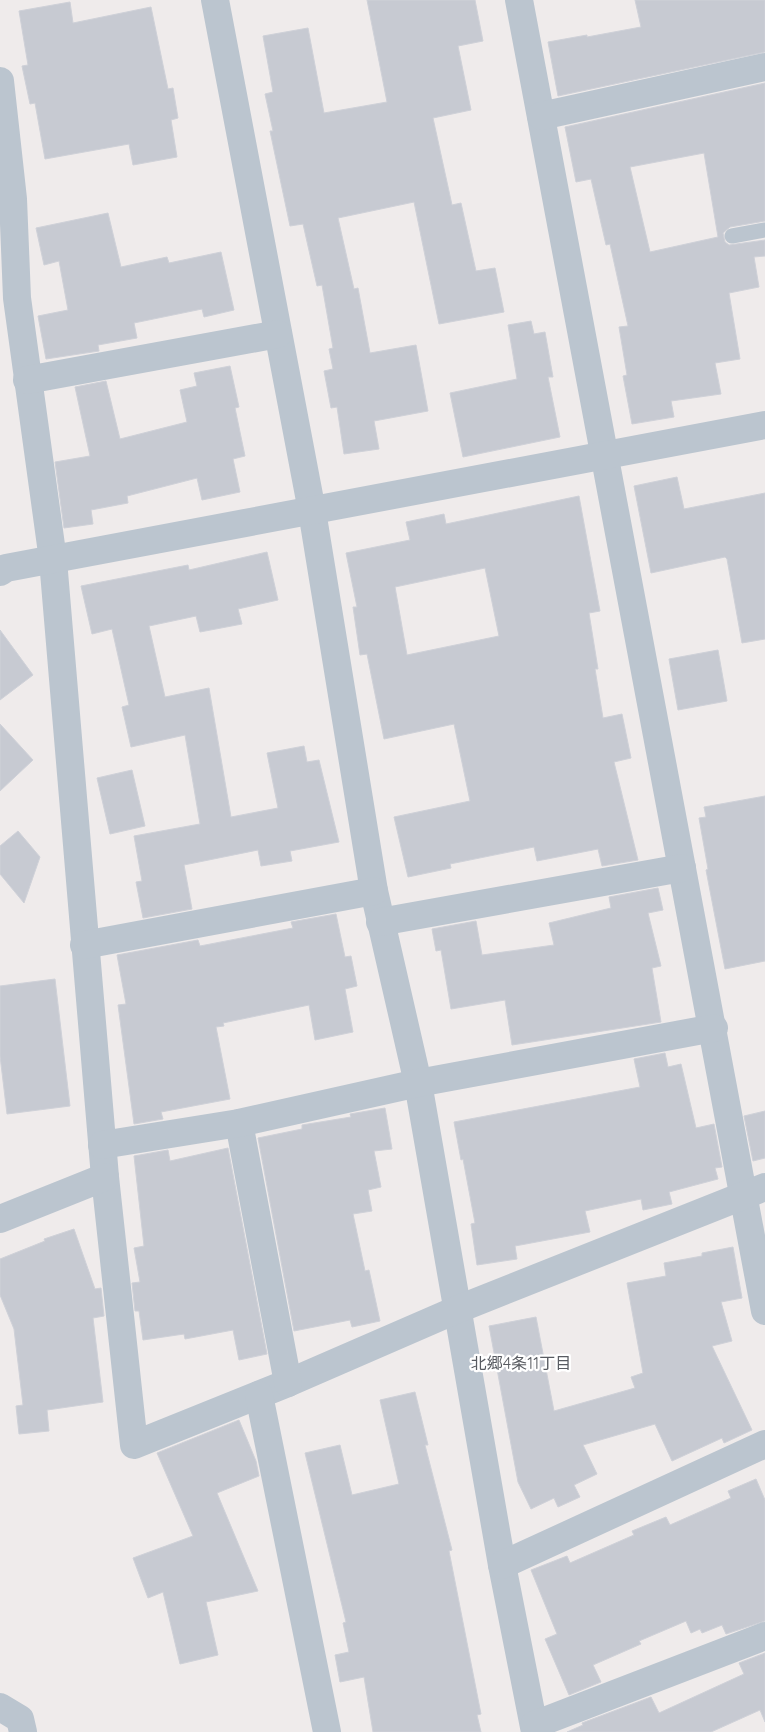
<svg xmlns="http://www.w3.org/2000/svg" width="765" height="1732" font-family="Quicksand,'Noto Sans JP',sans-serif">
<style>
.building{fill:#c7cad2;stroke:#cfd1d8;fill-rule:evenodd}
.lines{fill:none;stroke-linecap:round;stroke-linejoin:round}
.service{stroke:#bbc5cf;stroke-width:15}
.minor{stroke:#bbc5cf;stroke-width:28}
.labels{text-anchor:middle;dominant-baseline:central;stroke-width:4.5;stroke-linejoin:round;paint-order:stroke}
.neighbourhood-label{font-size:16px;fill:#585b61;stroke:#fff}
</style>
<rect width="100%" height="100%" fill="#efebeb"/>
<g class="building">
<path d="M 367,0 L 475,0 L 483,41 L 458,46 L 471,110 L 433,118 L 452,205 L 461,203 L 476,271 L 495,268 L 504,312 L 439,324 L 414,202 L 338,218 L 354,289 L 358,288 L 370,353 L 416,345 L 428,411 L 374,421 L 379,449 L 344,454 L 337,407 L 331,408 L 324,371 L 333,369 L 329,349 L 333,348 L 322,285 L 317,286 L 303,224 L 290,226 L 270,131 L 273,131 L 265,94 L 273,92 L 263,36 L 308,28 L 324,113 L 387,102 Z"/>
<path d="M 635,0 L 765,0 L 765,52 L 558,96 L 548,42 L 587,35 L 587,37 L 641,27 Z"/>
<path d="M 70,2 L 73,23 L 151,7 L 168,89 L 173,88 L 178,118 L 171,120 L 177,157 L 133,165 L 129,144 L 45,159 L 35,103 L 30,104 L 22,66 L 28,65 L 19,11 Z"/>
<path d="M 765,83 L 765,221 L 730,227 L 723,233 L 725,242 L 729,245 L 765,240 L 765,256 L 754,257 L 759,287 L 729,293 L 740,359 L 715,363 L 721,394 L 671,401 L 674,417 L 632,424 L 623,376 L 627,375 L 619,327 L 628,326 L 610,244 L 606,245 L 591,179 L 576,182 L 565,127 ZM 704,153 L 718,237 L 650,252 L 630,167 Z"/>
<path d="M 108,213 L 121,267 L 167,257 L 169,263 L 221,252 L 234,310 L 204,317 L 202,309 L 134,323 L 137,338 L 98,345 L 99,351 L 46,359 L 38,316 L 68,310 L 59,261 L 44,265 L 36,228 Z"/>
<path d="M 531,321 L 534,334 L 545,332 L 553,377 L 548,377 L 560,437 L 463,457 L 450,393 L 517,379 L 508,325 Z"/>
<path d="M 230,366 L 239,407 L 235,408 L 245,456 L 233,459 L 240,492 L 202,500 L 197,478 L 127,496 L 128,503 L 91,510 L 93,524 L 64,528 L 55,462 L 90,456 L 75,387 L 106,381 L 120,439 L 187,422 L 180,390 L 197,386 L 194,373 Z"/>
<path d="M 677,477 L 684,509 L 765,493 L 765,639 L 742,643 L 727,559 L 725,557 L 651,573 L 634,486 Z"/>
<path d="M 579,496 L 600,611 L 589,613 L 598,669 L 595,669 L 603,718 L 622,714 L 631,758 L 614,762 L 638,860 L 602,866 L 598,849 L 537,861 L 534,847 L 450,864 L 451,868 L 408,877 L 394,817 L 470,801 L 454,724 L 384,739 L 367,654 L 360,655 L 353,607 L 357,607 L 346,553 L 410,540 L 406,522 L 444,514 L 446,524 ZM 485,568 L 499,636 L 407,655 L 395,587 Z"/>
<path d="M 267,552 L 278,600 L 238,609 L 242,624 L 200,632 L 196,616 L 149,626 L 165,697 L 209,688 L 231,817 L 278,808 L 267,753 L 304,746 L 307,762 L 319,760 L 339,842 L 290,851 L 292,861 L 261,866 L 258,850 L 184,865 L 192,909 L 143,918 L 136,882 L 142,881 L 134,836 L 200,824 L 185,735 L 131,747 L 122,707 L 129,705 L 112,629 L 92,634 L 81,586 L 188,565 L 189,570 Z"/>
<path d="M 0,630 L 33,675 L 0,700 Z"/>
<path d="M 718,650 L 727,701 L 678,710 L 669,659 Z"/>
<path d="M 0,724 L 33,760 L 0,791 Z"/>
<path d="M 132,770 L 145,826 L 110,834 L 97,778 Z"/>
<path d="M 765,796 L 765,961 L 725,969 L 706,870 L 708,869 L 699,818 L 706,817 L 704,807 Z"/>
<path d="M 18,831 L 40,857 L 24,903 L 0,874 L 0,846 Z"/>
<path d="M 658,888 L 663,910 L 648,913 L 661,966 L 652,968 L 661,1022 L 512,1045 L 505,1000 L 451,1009 L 441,950 L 436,951 L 432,929 L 476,921 L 482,955 L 554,945 L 549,923 L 611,908 L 609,897 Z"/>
<path d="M 336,914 L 345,957 L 351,956 L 357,986 L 345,989 L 353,1032 L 315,1040 L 309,1005 L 223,1023 L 224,1026 L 216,1027 L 230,1099 L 161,1112 L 163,1119 L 134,1124 L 118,1005 L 126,1004 L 117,955 L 198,940 L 200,946 L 293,928 L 291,922 Z"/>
<path d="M 55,979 L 70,1106 L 7,1114 L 0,1056 L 0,986 Z"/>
<path d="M 665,1053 L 668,1067 L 681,1064 L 696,1128 L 714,1124 L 722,1167 L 715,1168 L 718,1179 L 669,1192 L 672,1204 L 643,1210 L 641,1199 L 585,1211 L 590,1232 L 515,1246 L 517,1259 L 477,1265 L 471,1224 L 475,1223 L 463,1159 L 461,1160 L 454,1122 L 640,1087 L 634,1059 Z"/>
<path d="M 385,1108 L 392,1149 L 374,1151 L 381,1187 L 368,1190 L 372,1211 L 353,1214 L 365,1271 L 369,1270 L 380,1321 L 352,1327 L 350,1320 L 294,1331 L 258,1138 L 302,1129 L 302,1125 L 351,1117 L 350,1114 Z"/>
<path d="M 765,1111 L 765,1158 L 753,1161 L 744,1116 Z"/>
<path d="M 228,1148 L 267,1354 L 239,1360 L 233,1330 L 185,1339 L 184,1334 L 143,1340 L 139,1311 L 135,1311 L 132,1283 L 140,1282 L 134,1248 L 144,1246 L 134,1156 L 168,1150 L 170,1161 Z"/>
<path d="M 74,1229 L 95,1289 L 101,1288 L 104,1316 L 93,1318 L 103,1402 L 47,1410 L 49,1431 L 19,1434 L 16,1406 L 23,1405 L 14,1329 L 0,1295 L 0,1259 L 45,1241 L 44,1239 Z"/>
<path d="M 733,1247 L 742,1298 L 721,1302 L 732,1341 L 712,1346 L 752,1430 L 724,1443 L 722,1438 L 672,1461 L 655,1424 L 583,1445 L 597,1474 L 574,1485 L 580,1497 L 558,1507 L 554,1498 L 531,1509 L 518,1482 L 489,1326 L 536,1317 L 554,1411 L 635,1388 L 631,1377 L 643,1373 L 627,1283 L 666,1276 L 664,1263 L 702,1256 L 702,1253 Z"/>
<path d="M 415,1392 L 428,1445 L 425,1445 L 452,1550 L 449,1551 L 481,1714 L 477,1715 L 481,1732 L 373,1732 L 364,1677 L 340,1682 L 335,1655 L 349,1652 L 343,1623 L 346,1622 L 305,1453 L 340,1445 L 352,1495 L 399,1484 L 380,1400 Z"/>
<path d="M 239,1420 L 256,1461 L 259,1476 L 217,1493 L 258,1591 L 206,1602 L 218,1655 L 180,1664 L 163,1592 L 148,1598 L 133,1558 L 193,1536 L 157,1453 Z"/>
<path d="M 756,1479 L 765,1500 L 765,1621 L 726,1634 L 722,1625 L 702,1633 L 700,1629 L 691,1633 L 686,1621 L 639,1641 L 641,1644 L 593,1665 L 601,1682 L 569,1695 L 545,1639 L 557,1634 L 531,1570 L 567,1556 L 570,1563 L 634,1535 L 632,1531 L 666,1517 L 670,1525 L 731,1498 L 728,1491 Z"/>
<path d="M 765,1653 L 765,1722 L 760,1710 L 711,1732 L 567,1732 L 583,1725 L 582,1723 L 651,1697 L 659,1713 L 744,1674 L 739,1663 Z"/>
</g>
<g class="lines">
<path class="service" d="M 732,236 L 765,230"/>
<g class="minor">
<path d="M 215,0 L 312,511 L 374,891 L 418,1083 L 502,1565 L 535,1732"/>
<path d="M 519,0 L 765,1311"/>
<path d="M 0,81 L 13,199 L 17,298 L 53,560 L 105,1177 L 134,1445 L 288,1383 L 456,1310 L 765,1187"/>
<path d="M 541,116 L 765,67"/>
<path d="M 27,380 L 278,334"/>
<path d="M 0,572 L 6,568 L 765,425"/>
<path d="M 380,922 L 682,868"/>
<path d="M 84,945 L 374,891"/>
<path d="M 239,1123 L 288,1383"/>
<path d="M 102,1145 L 239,1123 L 418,1083 L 714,1028"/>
<path d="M 0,1219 L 105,1177"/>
<path d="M 259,1395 L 327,1732"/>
<path d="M 502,1565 L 765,1444"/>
<path d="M 0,1707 L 20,1719 L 23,1732"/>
<path d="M 534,1725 L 765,1636"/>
</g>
</g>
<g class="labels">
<g class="neighbourhood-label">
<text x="521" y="1363">北郷4条11丁目</text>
</g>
</g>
</svg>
